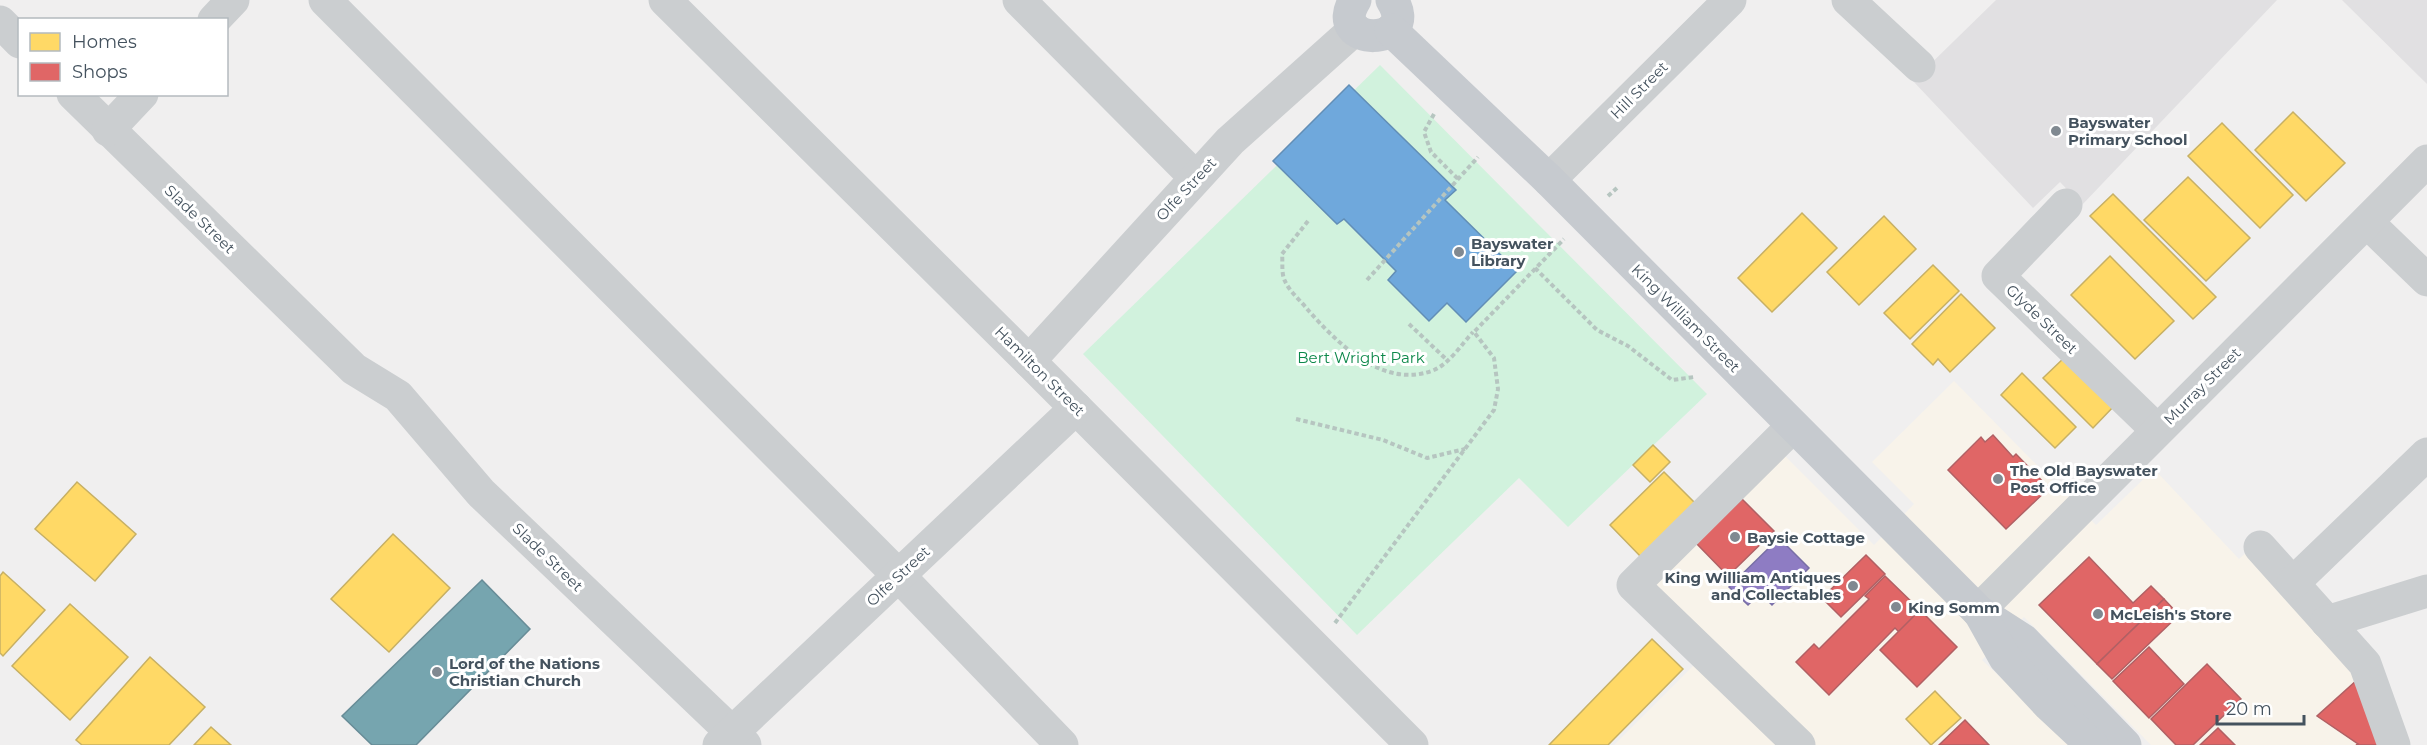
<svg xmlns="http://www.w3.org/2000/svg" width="2427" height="745" font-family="Montserrat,sans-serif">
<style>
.commercial{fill:#f8f3ea}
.education{fill:#e1e0e2}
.green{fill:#d1f2dd}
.homes{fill:#ffd966;stroke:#c7b064;stroke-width:1.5}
.shops{fill:#e06666;stroke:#b16064;stroke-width:1.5}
.offices{fill:#8e7cc3;stroke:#786fa5;stroke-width:1.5}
.schools{fill:#6fa8dc;stroke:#628eb6;stroke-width:1.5}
.public{fill:#76a5af;stroke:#678c97;stroke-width:1.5}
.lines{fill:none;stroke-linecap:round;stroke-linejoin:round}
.path{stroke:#b6c5c0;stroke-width:4;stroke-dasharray:4.5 3;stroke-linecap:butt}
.minor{stroke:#cbced0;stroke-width:33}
.major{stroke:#c6cacf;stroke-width:33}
.poi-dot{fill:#808991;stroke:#fff;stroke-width:2}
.labels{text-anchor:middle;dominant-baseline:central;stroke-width:6;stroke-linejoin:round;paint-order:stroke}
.street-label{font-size:15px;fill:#44525e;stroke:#fff}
.poi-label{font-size:15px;font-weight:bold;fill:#44525e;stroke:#fff;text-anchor:start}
.park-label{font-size:15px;fill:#0c884a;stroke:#fff}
</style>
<rect width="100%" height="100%" fill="#f0efef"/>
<path class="commercial" d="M 1954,381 L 2096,525 L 2154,469 L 2239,559 L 2261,539 L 2403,745 L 2151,745 L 2024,617 L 1982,660 L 2072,745 L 1614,745 L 1715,644 L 1647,583 L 1781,452 L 1874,545 L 1914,504 L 1872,462 Z"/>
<g class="education">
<path d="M 1996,0 L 2277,0 L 2082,205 L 2060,182 L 2033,208 L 1913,81 Z"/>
<path d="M 2342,0 L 2427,0 L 2427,84 Z"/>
</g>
<path class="green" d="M 1380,65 L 1707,394 L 1568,527 L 1519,478 L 1357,635 L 1083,354 Z"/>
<g class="homes">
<path d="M 2293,112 L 2345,163 L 2306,201 L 2255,150 Z"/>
<path d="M 2222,123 L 2293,195 L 2260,228 L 2188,156 Z"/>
<path d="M 2188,177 L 2250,238 L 2206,281 L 2144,220 Z"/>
<path d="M 2113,194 L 2216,297 L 2193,319 L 2090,216 Z"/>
<path d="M 1802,213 L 1837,248 L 1772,312 L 1738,278 Z"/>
<path d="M 1884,216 L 1916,249 L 1859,305 L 1827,272 Z"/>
<path d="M 2110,256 L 2174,321 L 2135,359 L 2071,295 Z"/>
<path d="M 1933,265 L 1959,291 L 1910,339 L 1884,313 Z"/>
<path d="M 1961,294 L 1995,328 L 1950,372 L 1938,359 L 1933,365 L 1912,344 Z"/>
<path d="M 2066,356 L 2115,405 L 2093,428 L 2043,378 Z"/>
<path d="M 2022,373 L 2076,427 L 2055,448 L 2001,395 Z"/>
<path d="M 1653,445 L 1670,462 L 1650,482 L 1633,465 Z"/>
<path d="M 1664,472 L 1696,504 L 1641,557 L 1610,525 Z"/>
<path d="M 77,482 L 136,534 L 95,581 L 35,529 Z"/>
<path d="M 393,534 L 450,588 L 389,652 L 331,599 Z"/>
<path d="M 3,572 L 45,610 L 3,656 L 0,653 L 0,576 Z"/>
<path d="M 70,604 L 128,657 L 70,720 L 12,666 Z"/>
<path d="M 1652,639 L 1683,669 L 1608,745 L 1549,745 Z"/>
<path d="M 150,657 L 205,707 L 169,745 L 82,745 L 76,740 Z"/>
<path d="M 1935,691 L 1961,718 L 1931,745 L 1906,719 Z"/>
<path d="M 211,727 L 231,745 L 194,745 Z"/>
</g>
<g class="shops">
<path d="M 1993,435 L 2013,457 L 2016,454 L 2049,488 L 2006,529 L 1948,470 L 1981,437 L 1985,442 Z"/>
<path d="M 1742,499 L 1774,531 L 1728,576 L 1696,543 Z"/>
<path d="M 1866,555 L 1885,574 L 1841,617 L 1822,598 Z"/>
<path d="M 2089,557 L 2133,603 L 2151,586 L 2164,599 L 2097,664 L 2039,605 Z"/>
<path d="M 1885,576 L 1920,610 L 1899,632 L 1895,628 L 1829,695 L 1796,662 L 1814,644 L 1819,649 L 1869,599 L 1865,596 Z"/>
<path d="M 2164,599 L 2179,615 L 2112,679 L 2097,664 Z"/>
<path d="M 1920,610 L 1957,647 L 1917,687 L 1880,650 Z"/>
<path d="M 2149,647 L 2184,684 L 2149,718 L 2113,681 Z"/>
<path d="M 2207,664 L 2241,699 L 2193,745 L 2176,745 L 2151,719 Z"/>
<path d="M 2357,680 L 2387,745 L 2356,745 L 2358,744 L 2317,716 Z"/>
<path d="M 1965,720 L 1989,745 L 1939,745 Z"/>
<path d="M 2218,728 L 2235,745 L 2200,745 Z"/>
</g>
<path class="offices" d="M 1779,538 L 1809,568 L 1772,605 L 1760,593 L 1748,605 L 1729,587 Z"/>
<path class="schools" d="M 1349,85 L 1456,190 L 1445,200 L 1517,271 L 1466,322 L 1447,303 L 1429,321 L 1388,280 L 1396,271 L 1344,219 L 1337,224 L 1273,161 Z"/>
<path class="public" d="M 482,580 L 530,629 L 416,745 L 372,745 L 342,716 Z"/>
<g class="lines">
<g class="path">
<path d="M 1434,114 L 1424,132 L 1431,152 L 1458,179"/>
<path d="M 1608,196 L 1618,187"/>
<path d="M 1308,221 L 1282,254 C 1283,261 1281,274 1285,281 C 1289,291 1301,301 1308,310 C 1338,344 1384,390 1434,370 C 1449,364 1462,344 1473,332"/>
<path d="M 1535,268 L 1597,330 L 1628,346 L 1672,380 L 1694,377"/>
<path d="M 1367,280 L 1478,157"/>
<path d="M 1409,324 L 1447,360"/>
<path d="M 1296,419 L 1383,440 L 1427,458 L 1465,449"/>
<path d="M 1335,623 L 1494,410 L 1498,389 L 1494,358 L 1474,332 L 1564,239"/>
</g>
<g class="minor">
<path d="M 325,0 L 899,576 L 1062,745"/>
<path d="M 665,0 L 1029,361 L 1412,745"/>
<path d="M 1019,0 L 1195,177"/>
<path d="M 1848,0 L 1919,66"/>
<path d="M 214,20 L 233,0"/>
<path d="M 0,22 L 20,42"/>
<path d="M 73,94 L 354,369 L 398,396 L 481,493 L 745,745"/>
<path d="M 108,130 L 142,94"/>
<path d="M 1549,180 L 1730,0"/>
<path d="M 2066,205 L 1998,276 L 2157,430"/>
<path d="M 2367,222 L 2427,280"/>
<path d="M 1029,361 L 1230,141 L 1355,29"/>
<path d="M 1793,426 L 1633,585 L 1799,745"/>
<path d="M 2260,547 L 2365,664 L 2394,745"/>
<path d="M 2293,583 L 2427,454"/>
<path d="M 1978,611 L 2427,161"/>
<path d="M 2327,622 L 2427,591"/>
<path d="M 719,745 L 1076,408"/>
</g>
<g class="major">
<path d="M 1355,0 C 1325,48 1422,47 1392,0"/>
<path d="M 1391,30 L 1549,180 L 1978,611 L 2023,640 L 2125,745"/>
<path d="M 1981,615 L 2005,658 L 2049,705 L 2092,745"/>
</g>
</g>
<g class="poi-dot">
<circle cx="2056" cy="131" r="6"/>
<circle cx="1459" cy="252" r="6"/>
<circle cx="1998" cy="479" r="6"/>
<circle cx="1735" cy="537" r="6"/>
<circle cx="1853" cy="586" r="6"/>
<circle cx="1896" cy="607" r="6"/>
<circle cx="2098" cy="614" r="6"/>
<circle cx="437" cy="672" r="6"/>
</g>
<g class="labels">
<g class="street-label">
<text transform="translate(1639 90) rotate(-45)">Hill Street</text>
<text transform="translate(1186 189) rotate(-47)">Olfe Street</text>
<text transform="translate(200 219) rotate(44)">Slade Street</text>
<text transform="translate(1686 318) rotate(45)">King William Street</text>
<text transform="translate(2042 319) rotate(44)">Glyde Street</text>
<text transform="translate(1040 371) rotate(45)">Hamilton Street</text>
<text transform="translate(2202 386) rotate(-45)">Murray Street</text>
<text transform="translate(548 557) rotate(44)">Slade Street</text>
<text transform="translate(898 576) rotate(-43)">Olfe Street</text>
</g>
<g class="poi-label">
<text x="2068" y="122">Bayswater<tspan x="2068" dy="17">Primary School</tspan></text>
<text x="1471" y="243">Bayswater<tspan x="1471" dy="17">Library</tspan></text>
<text x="2010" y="470">The Old Bayswater<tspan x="2010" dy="17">Post Office</tspan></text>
<text x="1747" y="537">Baysie Cottage</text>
<text x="1841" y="577" text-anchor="end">King William Antiques<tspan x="1841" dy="17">and Collectables</tspan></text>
<text x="1908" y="607">King Somm</text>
<text x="2110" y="614">McLeish's Store</text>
<text x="449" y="663">Lord of the Nations<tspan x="449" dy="17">Christian Church</tspan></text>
</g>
<g class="park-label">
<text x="1361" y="357">Bert Wright Park</text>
</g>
</g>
<rect x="18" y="18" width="210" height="78" fill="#ffffff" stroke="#b4babf" stroke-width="1.5"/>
<rect x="30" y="33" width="30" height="18" fill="#ffd966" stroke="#b4babf" stroke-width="1.5"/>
<text x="72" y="48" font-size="18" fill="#44525e">Homes</text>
<rect x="30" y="63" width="30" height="18" fill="#e06666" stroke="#b4babf" stroke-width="1.5"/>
<text x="72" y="78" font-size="18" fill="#44525e">Shops</text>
<path d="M2217 715v9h87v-9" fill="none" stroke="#44525e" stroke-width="3"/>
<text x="2226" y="715" font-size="18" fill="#44525e" stroke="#ffffff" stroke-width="4.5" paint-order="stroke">20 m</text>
</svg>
